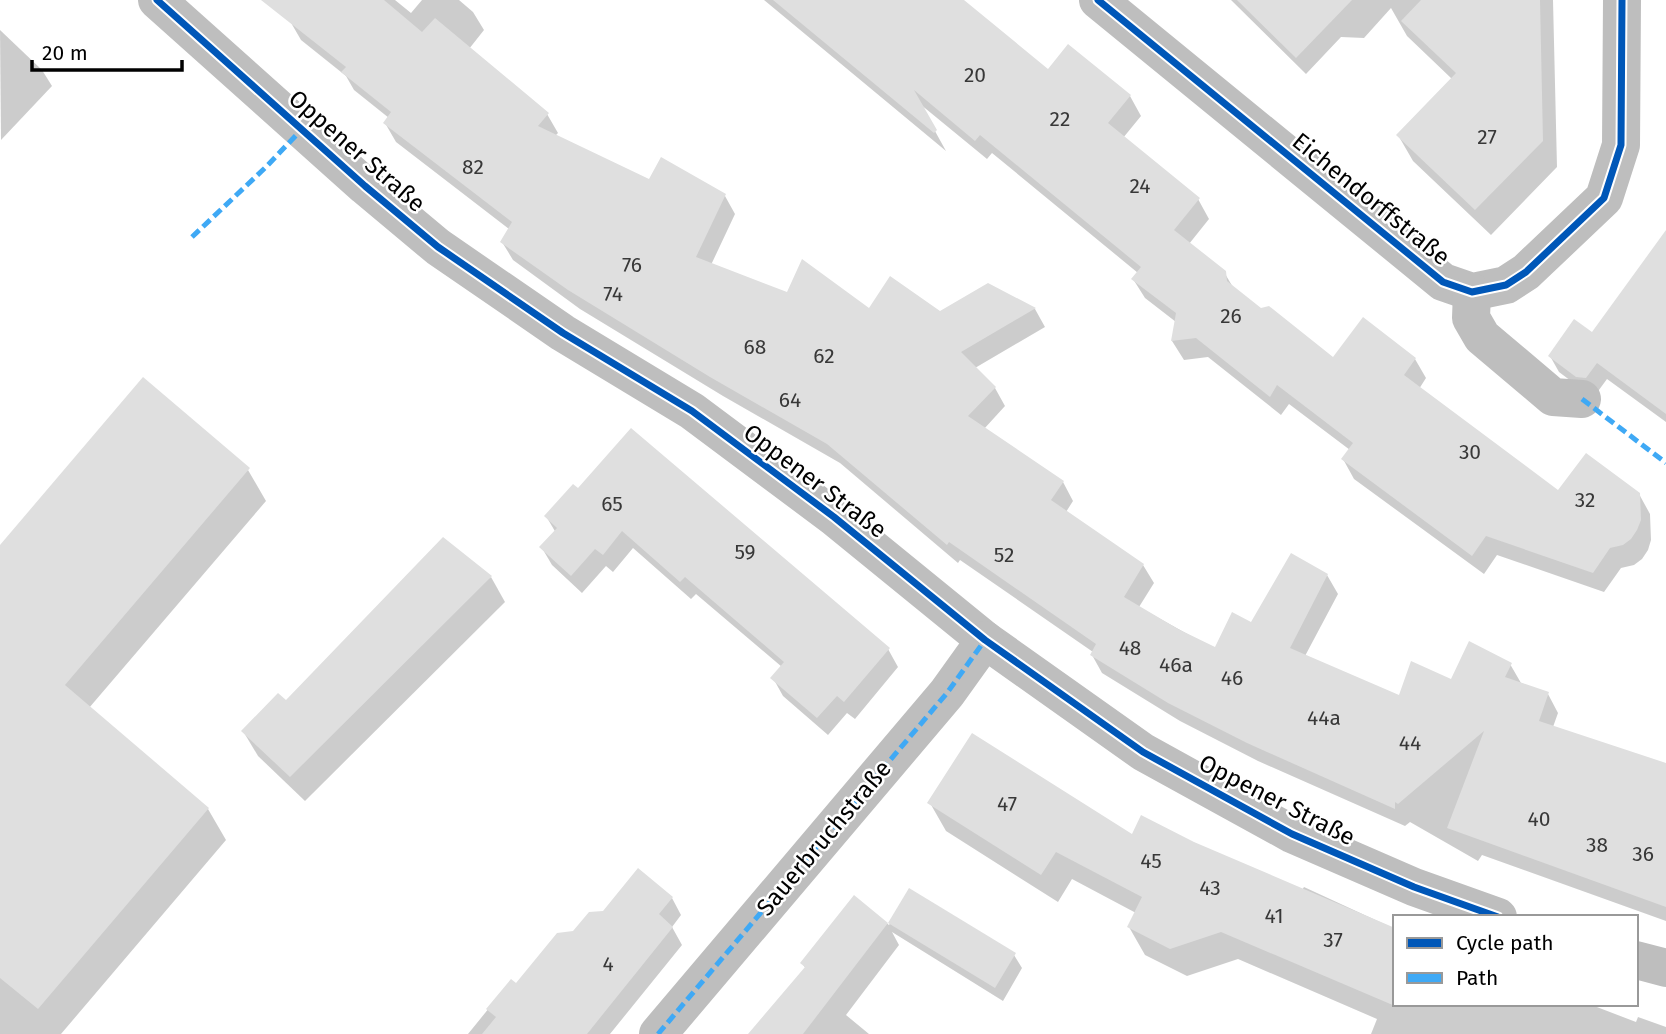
<svg xmlns="http://www.w3.org/2000/svg" width="1666" height="1034" font-family="'Fira Sans',sans-serif">
<style>
.shadow{fill:#0003}
.building{fill:#dfdfdf}
.lines{fill:none;stroke-linecap:round;stroke-linejoin:round}
.minor{stroke:#bebebe;stroke-width:38}
.quiet{stroke:#3fa9f5;stroke-width:5;stroke-dasharray:10 5;stroke-linecap:butt}
.cycleway-casing{stroke:#fff;stroke-width:11}
.cycleway{stroke:#0057b8;stroke-width:7}
.labels{text-anchor:middle;dominant-baseline:central;stroke-width:5;stroke-linejoin:round;paint-order:stroke}
.number-label{font-size:21px;fill:#383838}
.street-label{font-size:24px;fill:#000;stroke:#fff}
</style>
<rect width="100%" height="100%" fill="#fff"/>
<g class="shadow">
<path d="M 307,0 L 395,0 L 411,13 L 422,0 L 459,0 L 473,12 L 484,30 L 469,49 L 547,114 L 558,133 L 555,136 L 650,181 L 725,196 L 735,214 L 711,265 L 787,294 L 869,310 L 940,313 L 988,285 L 1035,309 L 1045,327 L 975,368 L 995,388 L 1005,406 L 984,429 L 1063,482 L 1073,501 L 1066,512 L 1143,565 L 1154,583 L 1139,607 L 1216,650 L 1327,575 L 1338,594 L 1305,656 L 1400,697 L 1510,664 L 1521,683 L 1548,694 L 1558,713 L 1553,727 L 1666,765 L 1666,921 L 1482,855 L 1478,861 L 1410,822 L 1405,826 L 1258,761 L 1180,721 L 1102,673 L 1092,655 L 1093,652 L 960,560 L 958,563 L 840,463 L 723,396 L 580,309 L 513,260 L 502,242 L 509,229 L 396,142 L 385,123 L 389,118 L 354,90 L 346,76 L 301,40 L 290,21 Z"/>
<path d="M 764,0 L 962,0 L 1049,71 L 1130,96 L 1141,116 L 1123,138 L 1198,199 L 1209,219 L 1189,244 L 1224,272 L 1234,289 L 1260,310 L 1334,359 L 1415,359 L 1426,378 L 1419,389 L 1559,492 L 1639,494 L 1650,514 L 1651,540 L 1648,550 L 1642,559 L 1634,565 L 1621,568 L 1604,592 L 1497,555 L 1484,574 L 1354,479 L 1343,459 L 1350,450 L 1289,404 L 1281,415 L 1208,357 L 1184,360 L 1172,341 L 1176,322 L 1145,298 L 1133,279 L 1138,273 L 992,153 L 987,159 L 920,104 L 946,151 Z"/>
<path d="M 1231,0 L 1553,0 L 1557,167 L 1491,235 L 1413,161 L 1398,135 L 1452,79 L 1407,36 L 1391,8 L 1364,38 L 1341,37 L 1306,74 Z"/>
<path d="M 0,30 L 42,70 L 52,86 L 1,140 Z"/>
<path d="M 1666,258 L 1666,422 L 1607,379 L 1596,394 L 1587,393 L 1559,372 L 1550,356 L 1593,335 Z"/>
<path d="M 248,470 L 266,501 L 89,708 L 208,809 L 226,840 L 61,1034 L 0,1034 L 0,547 Z"/>
<path d="M 573,487 L 888,649 L 898,667 L 855,719 L 847,713 L 828,735 L 783,696 L 773,678 L 782,667 L 696,594 L 691,599 L 633,548 L 613,572 L 606,566 L 582,593 L 552,565 L 542,548 L 556,533 L 546,516 Z"/>
<path d="M 491,577 L 505,602 L 305,801 L 258,756 L 243,731 Z"/>
<path d="M 930,803 L 1194,844 L 1302,890 L 1304,887 L 1395,929 L 1395,1004 L 1589,1004 L 1636,1022 L 1638,1017 L 1666,1027 L 1666,1034 L 1371,1034 L 1377,1019 L 1238,959 L 1187,976 L 1145,955 L 1129,927 L 1136,913 L 1072,879 L 1058,902 L 946,831 Z"/>
<path d="M 910,891 L 1014,955 L 1022,968 L 1003,1001 L 892,932 L 899,945 L 846,1015 L 869,1034 L 751,1034 L 806,969 L 802,963 L 854,898 L 889,925 Z"/>
<path d="M 672,898 L 681,915 L 672,927 L 682,945 L 610,1034 L 468,1034 L 511,981 L 516,985 L 574,933 Z"/>
</g>
<g class="building">
<path d="M 261,0 L 384,0 L 422,32 L 435,18 L 549,113 L 538,126 L 649,179 L 661,157 L 726,194 L 696,257 L 787,292 L 802,259 L 869,308 L 890,276 L 940,311 L 988,283 L 1036,308 L 961,352 L 996,387 L 968,416 L 1064,481 L 1051,500 L 1144,564 L 1124,597 L 1178,629 L 1215,647 L 1232,612 L 1251,622 L 1291,553 L 1328,574 L 1290,648 L 1399,695 L 1411,661 L 1451,679 L 1469,641 L 1512,663 L 1505,677 L 1549,692 L 1539,721 L 1666,763 L 1666,907 L 1447,828 L 1484,731 L 1398,804 L 1395,802 L 1395,809 L 1247,743 L 1168,703 L 1090,655 L 1096,644 L 949,542 L 947,545 L 827,444 L 710,377 L 568,290 L 500,242 L 512,222 L 383,123 L 391,112 L 341,72 L 346,67 Z"/>
<path d="M 773,0 L 964,0 L 1048,69 L 1068,44 L 1131,95 L 1108,123 L 1200,198 L 1174,230 L 1226,271 L 1227,281 L 1261,308 L 1269,306 L 1333,357 L 1363,317 L 1416,358 L 1404,375 L 1558,490 L 1586,453 L 1640,493 L 1641,520 L 1637,530 L 1631,539 L 1623,545 L 1610,548 L 1593,573 L 1486,536 L 1472,556 L 1341,459 L 1353,443 L 1277,385 L 1270,397 L 1196,338 L 1171,341 L 1176,313 L 1131,279 L 1141,267 L 980,135 L 975,141 L 914,90 L 937,130 L 934,133 Z"/>
<path d="M 1237,0 L 1352,0 L 1296,58 Z"/>
<path d="M 1421,0 L 1540,0 L 1543,141 L 1475,210 L 1396,135 L 1456,73 L 1401,21 Z"/>
<path d="M 1666,230 L 1666,414 L 1597,363 L 1586,378 L 1576,377 L 1548,356 L 1574,319 L 1592,332 Z"/>
<path d="M 143,377 L 250,468 L 65,685 L 209,808 L 38,1009 L 0,978 L 0,545 Z"/>
<path d="M 631,428 L 890,648 L 844,702 L 837,696 L 817,718 L 770,678 L 784,662 L 685,577 L 680,582 L 622,531 L 603,555 L 595,549 L 571,576 L 539,547 L 557,528 L 544,516 L 573,484 L 578,488 Z"/>
<path d="M 443,537 L 492,576 L 290,777 L 241,731 L 278,693 L 286,700 Z"/>
<path d="M 972,733 L 1132,834 L 1141,815 L 1194,842 L 1395,928 L 1395,1006 L 1221,932 L 1170,949 L 1127,927 L 1142,897 L 1056,852 L 1041,875 L 927,803 Z"/>
<path d="M 638,868 L 673,897 L 659,914 L 673,927 L 587,1034 L 482,1034 L 496,1017 L 486,1009 L 511,979 L 516,983 L 557,933 L 573,931 L 589,912 L 603,911 Z"/>
<path d="M 909,888 L 1016,953 L 995,988 L 888,923 Z"/>
<path d="M 854,895 L 888,923 L 803,1034 L 748,1034 L 805,967 L 800,963 Z"/>
</g>
<g class="lines">
<g class="minor">
<path d="M 157,0 L 365,186 L 438,247 L 563,333 L 692,411 L 834,517 L 985,640 L 1143,752 L 1292,834 L 1414,887 L 1498,917"/>
<path d="M 1098,0 L 1443,282 L 1472,292 L 1506,285 L 1526,272 L 1604,198 L 1621,145 L 1622,0"/>
<path d="M 1472,292 L 1471,318 L 1482,337 L 1553,397 L 1582,399"/>
<path d="M 1636,960 L 1666,968"/>
<path d="M 658,1034 L 947,693 L 985,640"/>
</g>
<g class="quiet">
<path d="M 192,237 L 266,167 L 302,129"/>
<path d="M 1582,399 L 1666,463"/>
<path d="M 658,1034 L 947,693 L 985,640"/>
</g>
<defs>
<g id="cycleway">
<path d="M 157,0 L 365,186 L 438,247 L 563,333 L 692,411 L 834,517 L 985,640 L 1143,752 L 1292,834 L 1414,887 L 1498,917"/>
<path d="M 1098,0 L 1443,282 L 1472,292 L 1506,285 L 1526,272 L 1604,198 L 1621,145 L 1622,0"/>
</g>
</defs>
<use href="#cycleway" class="cycleway-casing"/>
<use href="#cycleway" class="cycleway"/>
</g>
<g class="labels">
<g class="number-label">
<text x="975" y="75">20</text>
<text x="1060" y="119">22</text>
<text x="1487" y="137">27</text>
<text x="473" y="167">82</text>
<text x="1140" y="186">24</text>
<text x="632" y="265">76</text>
<text x="613" y="294">74</text>
<text x="1231" y="316">26</text>
<text x="755" y="347">68</text>
<text x="824" y="356">62</text>
<text x="790" y="400">64</text>
<text x="1470" y="452">30</text>
<text x="1585" y="500">32</text>
<text x="612" y="504">65</text>
<text x="745" y="552">59</text>
<text x="1004" y="555">52</text>
<text x="1130" y="648">48</text>
<text x="1176" y="665">46a</text>
<text x="1232" y="678">46</text>
<text x="1324" y="718">44a</text>
<text x="1410" y="743">44</text>
<text x="1007" y="804">47</text>
<text x="1539" y="819">40</text>
<text x="1597" y="845">38</text>
<text x="1643" y="854">36</text>
<text x="1151" y="861">45</text>
<text x="1210" y="888">43</text>
<text x="1274" y="916">41</text>
<text x="1333" y="940">37</text>
<text x="608" y="964">4</text>
</g>
<g class="street-label">
<text transform="translate(357 151) rotate(41)">Oppener Straße</text>
<text transform="translate(1371 199) rotate(39)">Eichendorffstraße</text>
<text transform="translate(815 481) rotate(37)">Oppener Straße</text>
<text transform="translate(1277 800) rotate(27)">Oppener Straße</text>
<text transform="translate(824 838) rotate(-50)">Sauerbruchstraße</text>
</g>
</g>
<rect x="1393" y="915" width="245" height="91" fill="#ffffff" stroke="#999999" stroke-width="2"/>
<rect x="1407" y="938" width="35" height="10" fill="#0057b8" stroke="#999999" stroke-width="2"/>
<text x="1456" y="950" font-size="21" fill="#000000">Cycle path</text>
<rect x="1407" y="973" width="35" height="10" fill="#3fa9f5" stroke="#999999" stroke-width="2"/>
<text x="1456" y="985" font-size="21" fill="#000000">Path</text>
<path d="M32 60v10h150v-10" fill="none" stroke="#000000" stroke-width="3.5"/>
<text x="42" y="60" font-size="21" fill="#000000" stroke="#ffffff" stroke-width="5" paint-order="stroke">20 m</text>
</svg>
